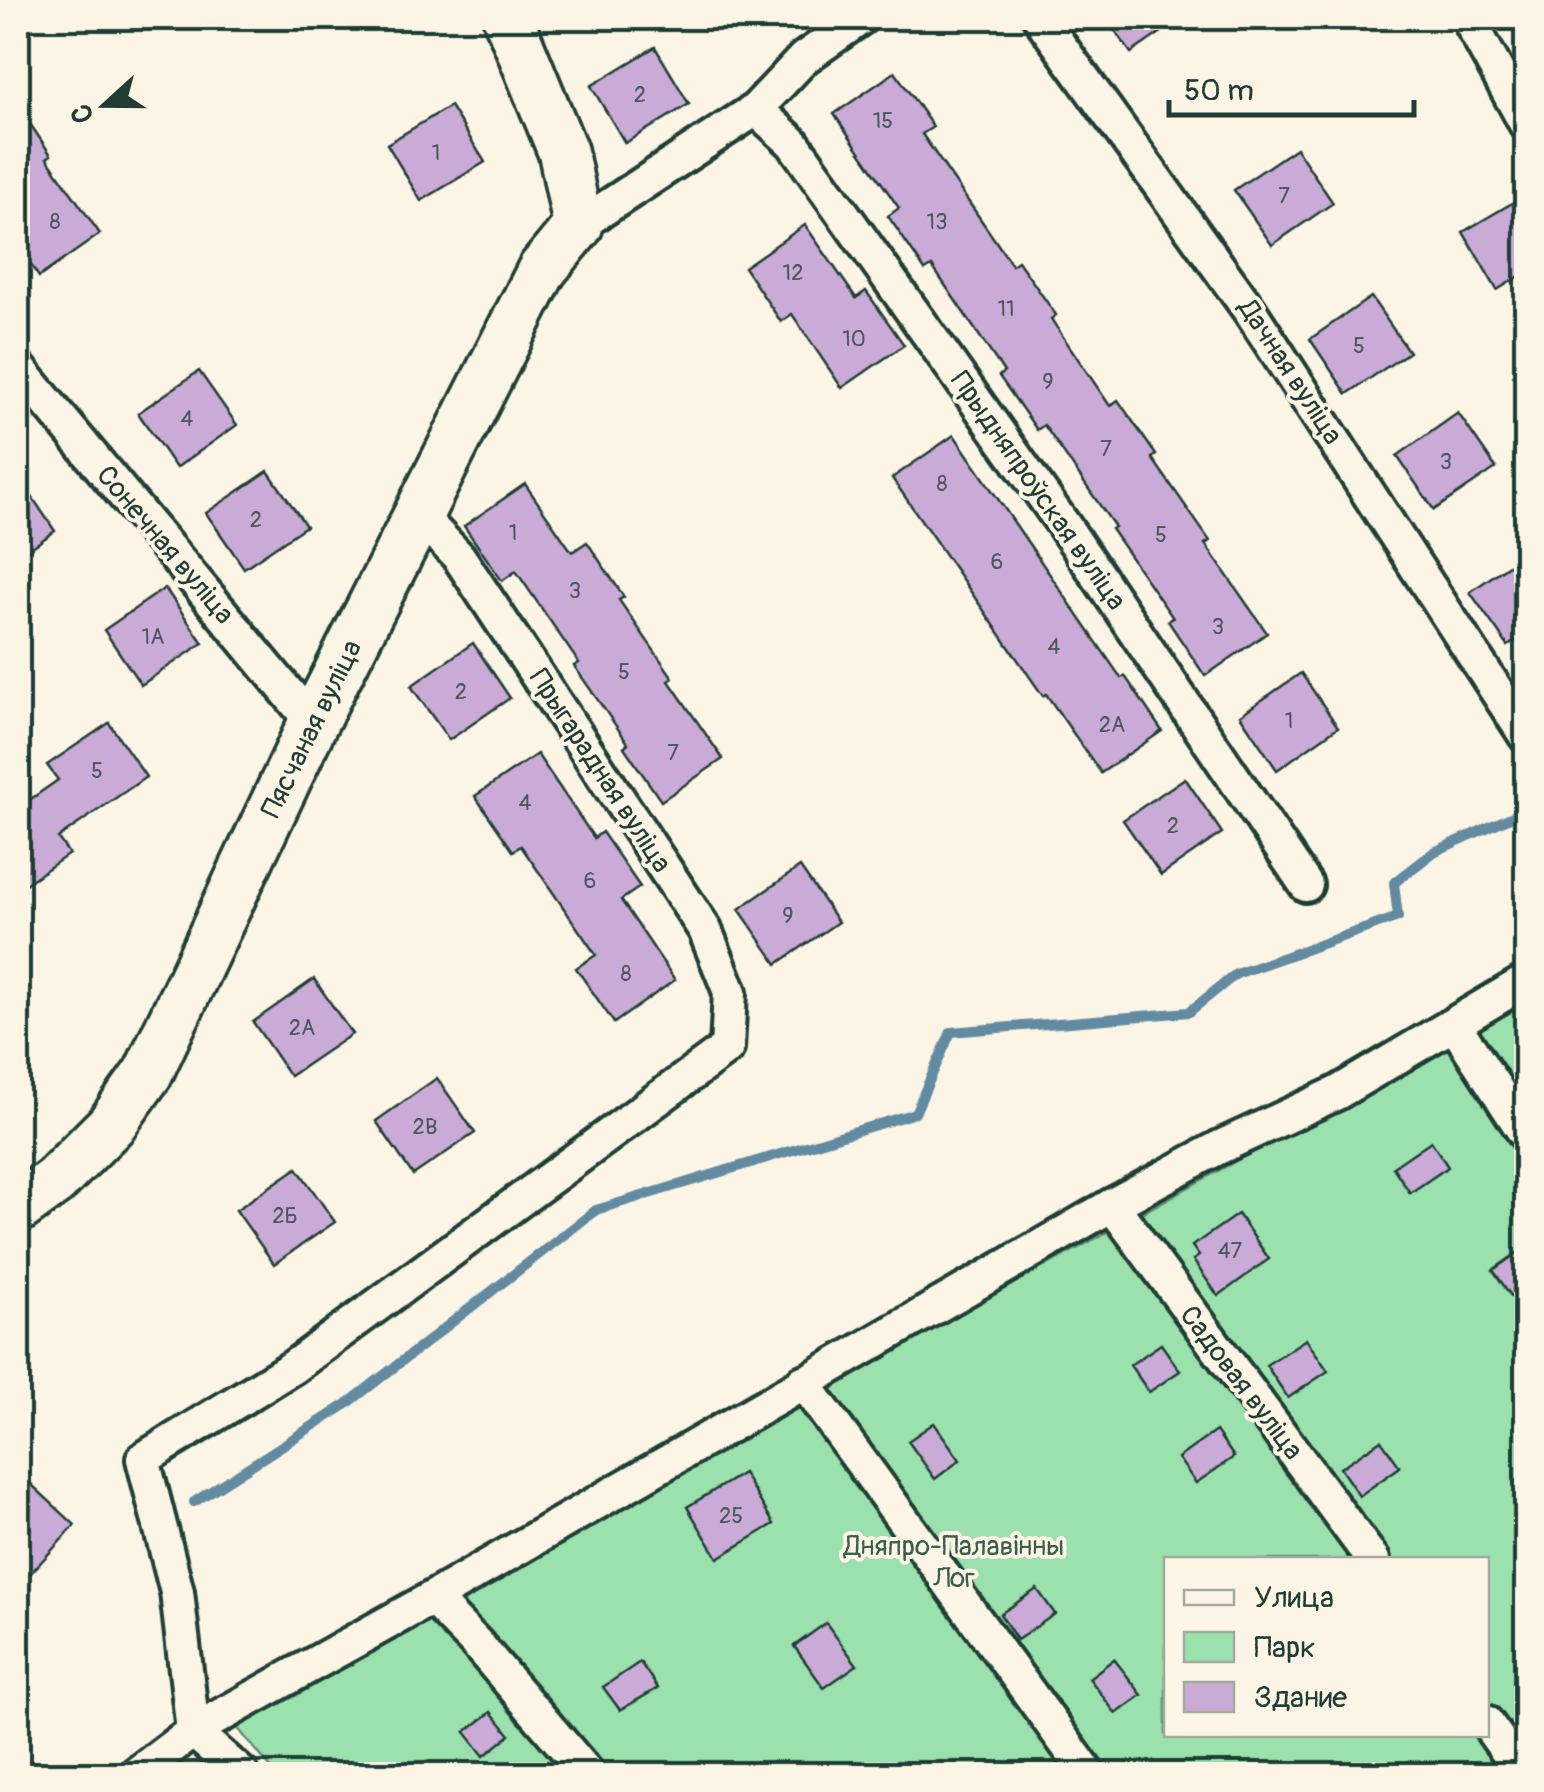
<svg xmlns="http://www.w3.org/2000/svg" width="1544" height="1792" font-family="Pangolin,sans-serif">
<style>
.green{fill:#9be1ae;stroke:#5d8f71;stroke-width:2.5;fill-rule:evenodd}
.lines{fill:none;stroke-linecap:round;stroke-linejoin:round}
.stream{stroke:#628aa1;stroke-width:10}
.building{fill:#caabd7;stroke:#1f3d34;stroke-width:2.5}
.street-casing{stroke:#1f3d34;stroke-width:40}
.secondary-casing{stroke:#1f3d34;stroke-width:55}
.street{stroke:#fcf5e5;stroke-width:32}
.secondary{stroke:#fcf5e5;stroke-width:48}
.labels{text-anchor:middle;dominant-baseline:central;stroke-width:8;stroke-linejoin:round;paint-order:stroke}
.number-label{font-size:22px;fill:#4a585d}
.street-label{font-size:28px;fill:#1f3d34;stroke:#fcf5e5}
.park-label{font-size:28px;fill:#385e4c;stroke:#fcf5e5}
</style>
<rect width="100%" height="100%" fill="#fcf5e5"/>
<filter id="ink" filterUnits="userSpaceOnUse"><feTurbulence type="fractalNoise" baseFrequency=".01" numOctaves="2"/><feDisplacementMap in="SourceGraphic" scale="20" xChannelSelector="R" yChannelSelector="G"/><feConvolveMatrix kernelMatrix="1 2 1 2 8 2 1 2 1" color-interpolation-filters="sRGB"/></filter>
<g filter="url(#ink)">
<path class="green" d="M 1526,1001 L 1526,1774 L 276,1774 L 235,1725 L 839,1380 ZM 1166,1560 L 1486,1560 L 1486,1734 L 1166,1734 Z"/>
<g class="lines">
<path class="stream" d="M 194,1502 L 347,1404 L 596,1210 L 915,1113 L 951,1032 L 1189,1012 L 1236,974 L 1398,917 L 1394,883 L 1434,852 L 1526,810"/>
</g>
<g class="building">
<path d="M 1106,18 L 1182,18 L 1131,53 Z"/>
<path d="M 655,47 L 689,104 L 625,143 L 591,86 Z"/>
<path d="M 895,72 L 933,127 L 922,134 L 1012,265 L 1018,261 L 1056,315 L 1051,319 L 1110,406 L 1118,400 L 1156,455 L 1152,458 L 1210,541 L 1205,544 L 1267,633 L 1205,676 L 1168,621 L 1173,618 L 1111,529 L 1115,527 L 1044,425 L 1037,430 L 999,376 L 1004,372 L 932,266 L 925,270 L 888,216 L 899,208 L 834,114 Z"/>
<path d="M 18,106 L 51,155 L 47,158 L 100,234 L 39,277 L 18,246 Z"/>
<path d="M 450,106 L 485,162 L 421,201 L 387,144 Z"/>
<path d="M 1296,148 L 1333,203 L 1272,245 L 1234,190 Z"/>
<path d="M 1526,195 L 1526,272 L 1497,290 L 1463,232 Z"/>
<path d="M 805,225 L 856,298 L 866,291 L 904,345 L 842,388 L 792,314 L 781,322 L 744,267 Z"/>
<path d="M 1371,297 L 1409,352 L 1347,394 L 1310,339 Z"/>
<path d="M 199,371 L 237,425 L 176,468 L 138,413 Z"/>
<path d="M 1458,413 L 1496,468 L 1434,510 L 1397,456 Z"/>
<path d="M 954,435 L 1121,678 L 1125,676 L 1162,731 L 1101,773 L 1046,694 L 1043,696 L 892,478 Z"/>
<path d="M 268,471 L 306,526 L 244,568 L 206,513 Z"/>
<path d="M 18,476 L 55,531 L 18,557 Z"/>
<path d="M 525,484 L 572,552 L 587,542 L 624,597 L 619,600 L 673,678 L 669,681 L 723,759 L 661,801 L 624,747 L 628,743 L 574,666 L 579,663 L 516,571 L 502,581 L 464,526 Z"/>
<path d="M 1526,553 L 1526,634 L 1508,646 L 1470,592 Z"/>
<path d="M 165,588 L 203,643 L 141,685 L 104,630 Z"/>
<path d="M 473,643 L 510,698 L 449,740 L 411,686 Z"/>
<path d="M 1301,673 L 1338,727 L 1277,770 L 1240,715 Z"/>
<path d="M 109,723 L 146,777 L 58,838 L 69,854 L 18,889 L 18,808 L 58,780 L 47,765 Z"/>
<path d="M 537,754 L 594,838 L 602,832 L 640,887 L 621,900 L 675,980 L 614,1023 L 576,968 L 596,955 L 521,846 L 513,851 L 475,796 Z"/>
<path d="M 1185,778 L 1222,833 L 1161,875 L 1123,820 Z"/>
<path d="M 800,867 L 838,922 L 777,964 L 739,909 Z"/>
<path d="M 314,979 L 352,1034 L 290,1076 L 253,1022 Z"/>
<path d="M 437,1078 L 475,1133 L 413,1175 L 376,1121 Z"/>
<path d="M 1431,1141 L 1448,1167 L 1410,1193 L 1393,1167 Z"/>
<path d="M 297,1168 L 335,1222 L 274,1264 L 236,1210 Z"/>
<path d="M 1238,1214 L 1269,1259 L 1218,1296 L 1193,1260 L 1199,1256 L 1192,1246 Z"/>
<path d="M 1526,1247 L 1526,1285 L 1511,1296 L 1493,1270 Z"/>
<path d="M 1306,1339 L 1328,1371 L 1288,1398 L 1266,1365 Z"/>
<path d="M 1161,1344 L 1180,1371 L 1149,1392 L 1130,1365 Z"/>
<path d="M 934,1423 L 960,1460 L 935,1479 L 908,1441 Z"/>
<path d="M 1216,1431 L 1234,1457 L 1196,1483 L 1178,1458 Z"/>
<path d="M 1381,1440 L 1400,1467 L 1359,1496 L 1340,1468 Z"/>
<path d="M 18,1472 L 75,1525 L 18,1587 Z"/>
<path d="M 743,1473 L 774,1524 L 718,1558 L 687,1507 Z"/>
<path d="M 1037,1589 L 1055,1614 L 1017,1640 L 1000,1614 Z"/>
<path d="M 826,1623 L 857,1665 L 824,1688 L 794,1646 Z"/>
<path d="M 1114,1659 L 1142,1695 L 1116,1714 L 1089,1678 Z"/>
<path d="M 640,1662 L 658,1688 L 620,1710 L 603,1687 Z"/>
<path d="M 491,1712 L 510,1735 L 484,1756 L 465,1732 Z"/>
</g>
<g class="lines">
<defs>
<g id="street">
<path d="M 1040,18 L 1250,311 L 1526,736"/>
<path d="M 1468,18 L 1526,124"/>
<path d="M 756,109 L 793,143 L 1063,524 L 1306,885"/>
<path d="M 578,226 L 756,109 L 804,58 L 861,18"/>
<path d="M 18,367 L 313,723"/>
<path d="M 1454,1024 L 1526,1135"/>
<path d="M 1112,1205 L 1373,1560"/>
<path d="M 803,1382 L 1088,1774"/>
<path d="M 432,1598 L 477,1644 L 588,1774"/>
<path d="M 1486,1722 L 1523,1774"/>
<path d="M 136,1774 L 193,1731 L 432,1598 L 1112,1205 L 1218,1148 L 1337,1093 L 1526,981"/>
<path d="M 242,1774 L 193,1731 L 177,1592 L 143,1459 L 293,1367 L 727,1048 L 730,992 L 705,930 L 459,557 L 419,515"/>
</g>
<path id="secondary" d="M 18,1208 L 55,1181 L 111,1125 L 148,1073 L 313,723 L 542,270 L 578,226 L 563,152 L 508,18"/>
</defs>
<use href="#street" class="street-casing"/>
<use href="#secondary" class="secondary-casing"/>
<use href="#street" class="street"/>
<use href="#secondary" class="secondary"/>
</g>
</g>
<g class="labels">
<g class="number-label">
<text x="640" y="95">2</text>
<text x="883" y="121">15</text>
<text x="436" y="153">1</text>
<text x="1284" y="196">7</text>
<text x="55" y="222">8</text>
<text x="937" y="222">13</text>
<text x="793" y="273">12</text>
<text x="1006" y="309">11</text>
<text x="854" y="339">10</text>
<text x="1359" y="346">5</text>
<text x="1048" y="382">9</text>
<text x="187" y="419">4</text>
<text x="1106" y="449">7</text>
<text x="1446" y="462">3</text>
<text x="942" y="484">8</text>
<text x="256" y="520">2</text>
<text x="513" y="533">1</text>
<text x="1161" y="535">5</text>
<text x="997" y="562">6</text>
<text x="575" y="591">3</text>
<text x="1218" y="627">3</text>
<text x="153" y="637">1А</text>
<text x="1054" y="647">4</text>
<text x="624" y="672">5</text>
<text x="461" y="692">2</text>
<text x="1289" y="721">1</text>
<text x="1112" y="725">2А</text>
<text x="673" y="753">7</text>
<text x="97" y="771">5</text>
<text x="525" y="803">4</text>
<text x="1173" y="826">2</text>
<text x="590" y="881">6</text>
<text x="788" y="916">9</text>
<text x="626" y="974">8</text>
<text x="302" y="1028">2А</text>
<text x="425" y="1127">2В</text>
<text x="285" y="1216">2Б</text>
<text x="1230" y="1251">47</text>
<text x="731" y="1516">25</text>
</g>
<g class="street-label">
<text transform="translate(1290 372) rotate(57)">Дачная вуліца</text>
<text transform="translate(1038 491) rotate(55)">Прыдняпроўская вуліца</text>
<text transform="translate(165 545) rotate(50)">Сонечная вуліца</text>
<text transform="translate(312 729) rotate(-64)">Пясчаная вуліца</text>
<text transform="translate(600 771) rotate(57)">Прыгарадная вуліца</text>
<text transform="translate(1241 1383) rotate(53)">Садовая вуліца</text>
</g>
<g class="park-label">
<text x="954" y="1546">Дняпро-Палавінны<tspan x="954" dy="32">Лог</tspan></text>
</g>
</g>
<rect width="1544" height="1792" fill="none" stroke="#fcf5e5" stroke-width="60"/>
<rect x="30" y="30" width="1484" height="1732" fill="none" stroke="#1f3d34" stroke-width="4" filter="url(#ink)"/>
<rect x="1164" y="1557" width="325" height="180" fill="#fcf5e5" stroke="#a4ab9e" stroke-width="2.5"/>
<rect x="1184" y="1590" width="50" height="15" fill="#fcf5e5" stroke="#a4ab9e" stroke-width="2.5"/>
<text x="1254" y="1607" font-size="30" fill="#1f3d34">Улица</text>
<rect x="1184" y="1632" width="50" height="30" fill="#9be1ae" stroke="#a4ab9e" stroke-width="2.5"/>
<text x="1254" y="1657" font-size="30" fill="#1f3d34">Парк</text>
<rect x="1184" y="1682" width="50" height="30" fill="#caabd7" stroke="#a4ab9e" stroke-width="2.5"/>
<text x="1254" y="1707" font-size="30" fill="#1f3d34">Здание</text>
<g transform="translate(105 105) rotate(249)" stroke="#fcf5e5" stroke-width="8" paint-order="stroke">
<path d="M0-8L18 38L0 25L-18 38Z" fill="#1f3d34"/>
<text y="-15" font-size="28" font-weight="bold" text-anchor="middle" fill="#1f3d34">С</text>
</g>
<path d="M1169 100v15h245v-15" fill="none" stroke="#1f3d34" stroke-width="5"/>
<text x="1184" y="100" font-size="30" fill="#1f3d34" stroke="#fcf5e5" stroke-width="8" paint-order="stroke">50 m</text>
</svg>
